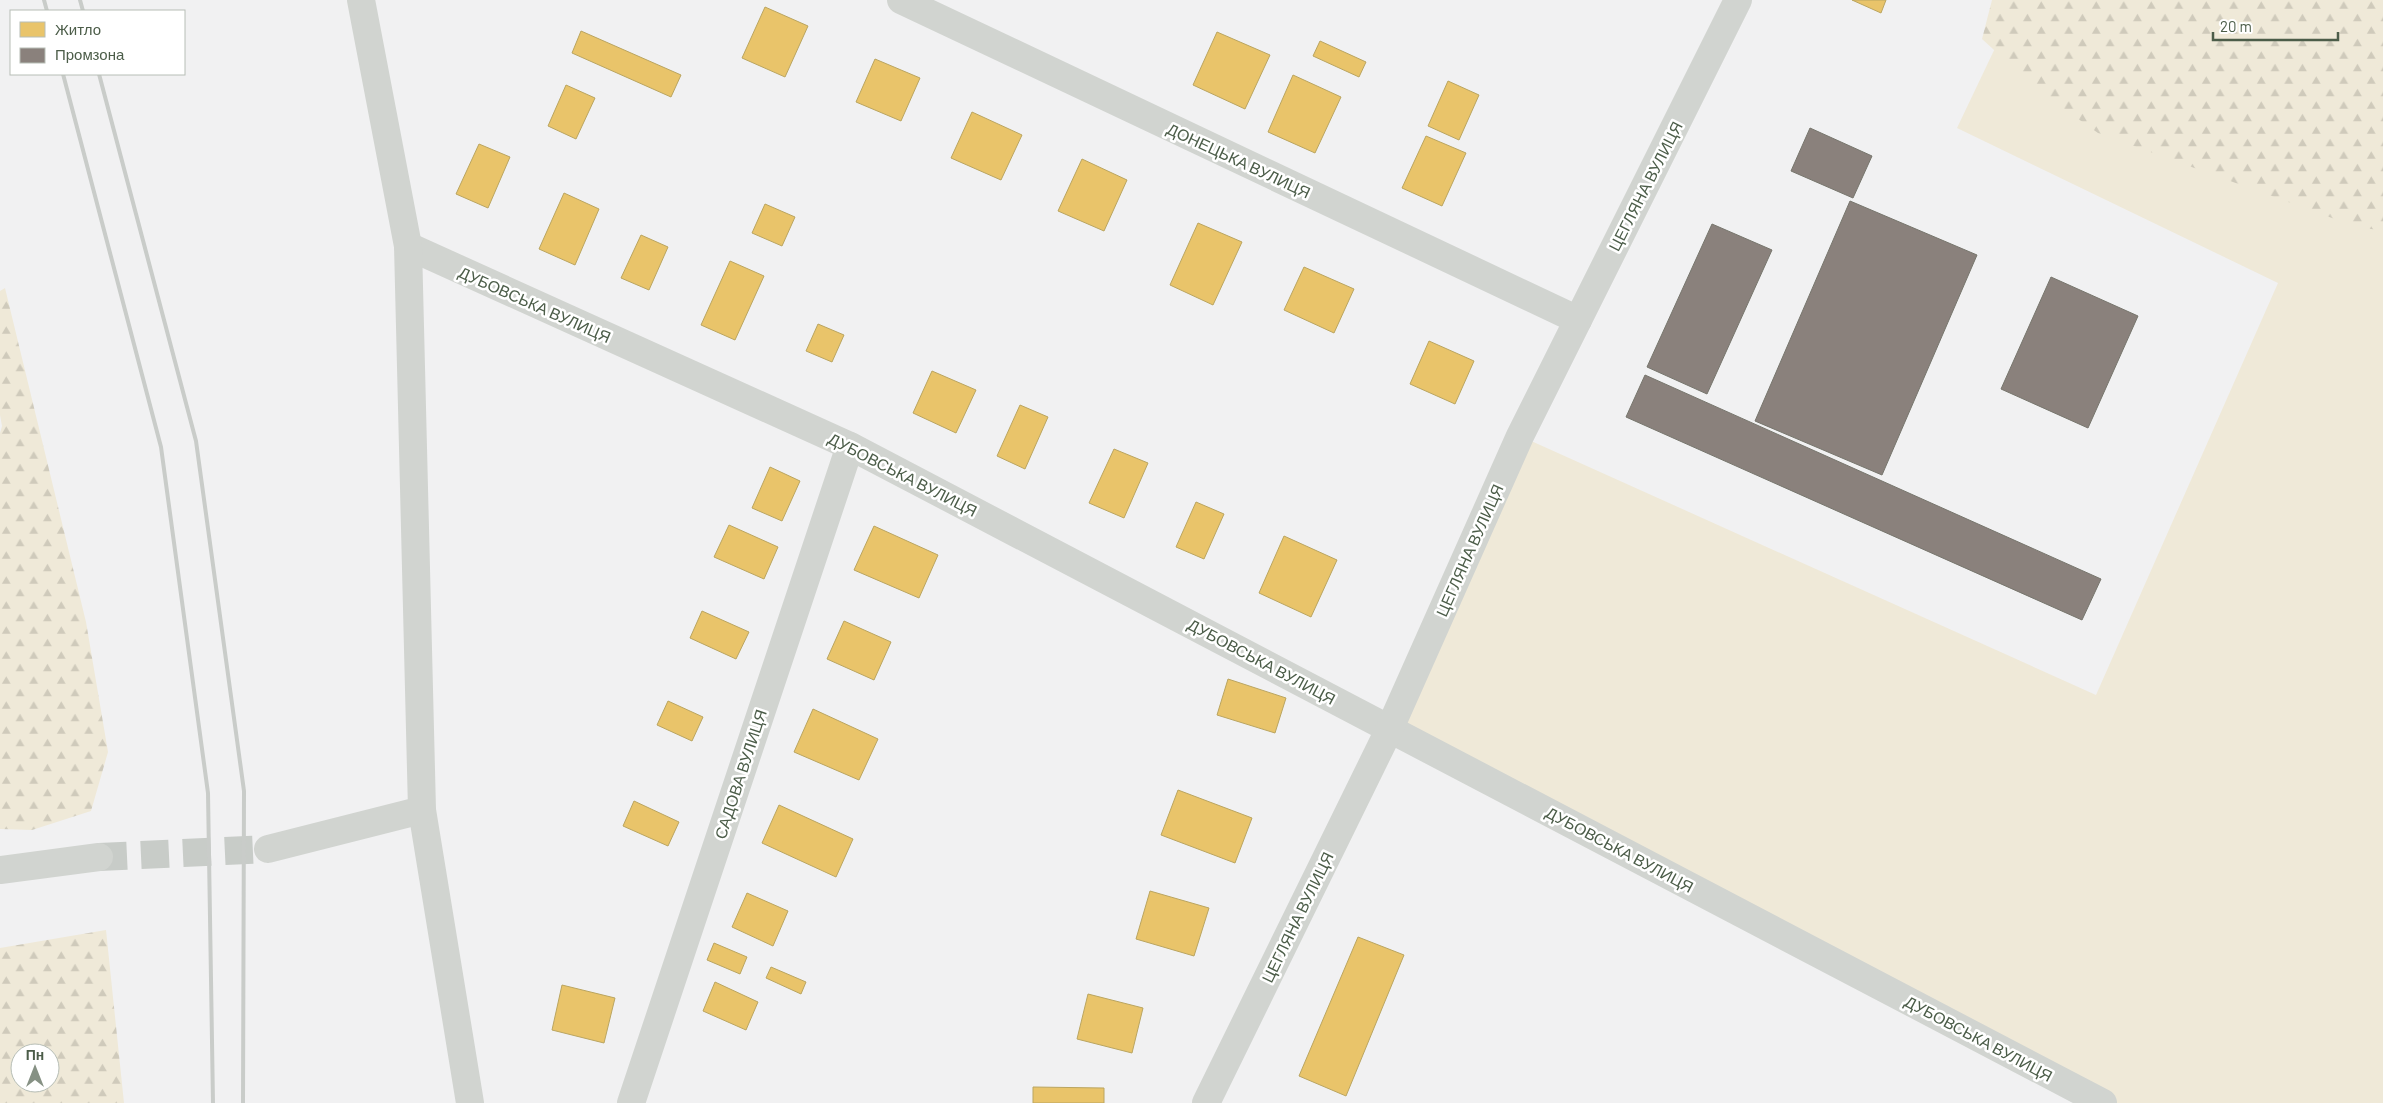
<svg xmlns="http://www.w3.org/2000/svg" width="2383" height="1103" font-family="Barlow,sans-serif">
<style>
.grass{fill:#efe9d8}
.forest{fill:url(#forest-firs);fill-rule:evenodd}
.homes{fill:#e9c46a;stroke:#baa560}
.industry{fill:#8a817c;stroke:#77766d}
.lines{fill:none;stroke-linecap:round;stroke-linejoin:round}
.minor-tunnel{stroke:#c8ccc8;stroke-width:28;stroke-dasharray:28 14;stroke-linecap:butt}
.minor{stroke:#d1d4d0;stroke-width:28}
.rail{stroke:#c9ccc9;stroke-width:4}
.labels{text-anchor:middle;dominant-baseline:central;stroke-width:5;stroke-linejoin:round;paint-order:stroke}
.street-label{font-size:16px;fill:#4c5d49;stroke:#fff}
</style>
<defs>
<pattern id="forest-firs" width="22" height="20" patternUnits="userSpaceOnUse" patternTransform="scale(1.25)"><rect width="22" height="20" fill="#efe9d8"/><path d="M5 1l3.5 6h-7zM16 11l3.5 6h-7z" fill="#cfcabb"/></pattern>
</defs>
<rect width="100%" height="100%" fill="#f1f1f2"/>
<path class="grass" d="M 2018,0 L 2383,0 L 2383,1103 L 2103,1103 L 1390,728 L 1520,436 L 2096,695 L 2278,283 L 1957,128 Z"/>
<g class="forest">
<path d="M 1992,0 L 2383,0 L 2383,231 L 2354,226 L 2098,133 L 2039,91 L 1982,39 Z"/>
<path d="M 5,288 L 86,622 L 108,752 L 91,811 L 32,830 L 0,829 L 0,433 L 2,426 L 0,415 L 0,291 Z"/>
<path d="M 106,930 L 124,1103 L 0,1103 L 0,948 ZM 20,1053 L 50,1053 L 50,1083 L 20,1083 Z"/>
</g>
<g class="homes">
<path d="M 1852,0 L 1886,0 L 1881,13 Z"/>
<path d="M 765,7 L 808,26 L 785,77 L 742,58 Z"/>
<path d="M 581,31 L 681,75 L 671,97 L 572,53 Z"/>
<path d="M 1217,32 L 1270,55 L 1245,109 L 1193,85 Z"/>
<path d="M 1320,41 L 1366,62 L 1359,77 L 1313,56 Z"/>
<path d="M 875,59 L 920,78 L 901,121 L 856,102 Z"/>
<path d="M 1293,75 L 1341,97 L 1315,153 L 1268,132 Z"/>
<path d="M 1448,81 L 1479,95 L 1459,140 L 1428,126 Z"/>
<path d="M 566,85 L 595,98 L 576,139 L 548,126 Z"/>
<path d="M 972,112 L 1022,135 L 1001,180 L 951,158 Z"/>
<path d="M 1426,136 L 1466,153 L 1442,206 L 1402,188 Z"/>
<path d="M 479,144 L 510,157 L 488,208 L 456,194 Z"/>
<path d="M 1082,159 L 1127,180 L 1104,231 L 1058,211 Z"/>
<path d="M 564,193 L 599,209 L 575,265 L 539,249 Z"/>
<path d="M 765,204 L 795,217 L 782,246 L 752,233 Z"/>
<path d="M 1198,223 L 1242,242 L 1213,305 L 1170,285 Z"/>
<path d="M 641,235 L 668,247 L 649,290 L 621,278 Z"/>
<path d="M 730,261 L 764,276 L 735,340 L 701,325 Z"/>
<path d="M 1304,267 L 1354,289 L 1334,333 L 1284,310 Z"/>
<path d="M 818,324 L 844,335 L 832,362 L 806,351 Z"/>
<path d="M 1429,341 L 1474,361 L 1455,404 L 1410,384 Z"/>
<path d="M 932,371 L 976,390 L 956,433 L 913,413 Z"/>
<path d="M 1020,405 L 1048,417 L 1025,469 L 997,456 Z"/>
<path d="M 1114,449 L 1148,463 L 1124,518 L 1089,503 Z"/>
<path d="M 770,467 L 800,481 L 782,521 L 752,508 Z"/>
<path d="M 1196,502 L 1224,514 L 1204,559 L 1176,547 Z"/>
<path d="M 729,525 L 778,547 L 764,579 L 714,557 Z"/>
<path d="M 874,526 L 938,555 L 919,598 L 854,570 Z"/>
<path d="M 1284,536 L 1337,560 L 1311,617 L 1259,593 Z"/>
<path d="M 702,611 L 749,632 L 736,659 L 690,638 Z"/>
<path d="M 844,621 L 891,642 L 874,680 L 827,659 Z"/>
<path d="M 1228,679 L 1286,698 L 1275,733 L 1217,715 Z"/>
<path d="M 668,701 L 703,717 L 692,741 L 657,725 Z"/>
<path d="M 813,709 L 878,739 L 859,780 L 794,752 Z"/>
<path d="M 1178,790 L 1252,818 L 1235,863 L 1161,835 Z"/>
<path d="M 634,801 L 679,822 L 668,846 L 623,826 Z"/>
<path d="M 779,805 L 853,839 L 836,877 L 762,843 Z"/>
<path d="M 1150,891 L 1209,908 L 1194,956 L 1136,939 Z"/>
<path d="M 747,893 L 788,911 L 773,946 L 732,927 Z"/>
<path d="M 1358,937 L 1404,955 L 1346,1096 L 1299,1076 Z"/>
<path d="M 714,943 L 747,957 L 740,974 L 707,960 Z"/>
<path d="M 771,967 L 806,982 L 801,994 L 766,978 Z"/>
<path d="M 715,982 L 758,1002 L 746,1030 L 703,1011 Z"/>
<path d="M 562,985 L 615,998 L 604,1043 L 552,1030 Z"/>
<path d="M 1088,994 L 1143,1008 L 1132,1053 L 1077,1039 Z"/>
<path d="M 1033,1087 L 1104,1088 L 1104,1103 L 1033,1103 Z"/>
</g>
<g class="industry">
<path d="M 1810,128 L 1872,156 L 1853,198 L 1791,171 Z"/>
<path d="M 1850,201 L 1977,255 L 1882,475 L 1755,421 Z"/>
<path d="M 1712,224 L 1772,250 L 1707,394 L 1647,367 Z"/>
<path d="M 2051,277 L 2138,316 L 2088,428 L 2001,389 Z"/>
<path d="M 1645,375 L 2101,579 L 2082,620 L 1626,417 Z"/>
</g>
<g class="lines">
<path class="minor-tunnel" d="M 99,857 L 268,849"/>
<g class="minor">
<path d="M 901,0 L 1578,320"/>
<path d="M 408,246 L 850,446 L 2103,1103"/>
<path d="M 422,810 L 470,1103"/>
<path d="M 268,849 L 422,810 L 408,246 L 361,0"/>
<path d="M 0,870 L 99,857"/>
<path d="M 631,1103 L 850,446"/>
<path d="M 1206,1103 L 1390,728 L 1520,436 L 1738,0"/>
</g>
<g class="rail">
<path d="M 44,0 L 47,11"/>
<path d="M 80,0 L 83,11"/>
<path d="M 63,74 L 161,447 L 208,793 L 213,1103"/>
<path d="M 99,74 L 196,441 L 244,791 L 243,1103"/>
</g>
</g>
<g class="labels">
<g class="street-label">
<text transform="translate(1239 160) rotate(25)">ДОНЕЦЬКА ВУЛИЦЯ</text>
<text transform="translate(1645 186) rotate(-63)">ЦЕГЛЯНА ВУЛИЦЯ</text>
<text transform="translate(535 304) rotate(24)">ДУБОВСЬКА ВУЛИЦЯ</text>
<text transform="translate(903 474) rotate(27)">ДУБОВСЬКА ВУЛИЦЯ</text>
<text transform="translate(1469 550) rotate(-66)">ЦЕГЛЯНА ВУЛИЦЯ</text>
<text transform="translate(1262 661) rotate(28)">ДУБОВСЬКА ВУЛИЦЯ</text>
<text transform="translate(740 774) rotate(-72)">САДОВА ВУЛИЦЯ</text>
<text transform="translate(1620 849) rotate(28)">ДУБОВСЬКА ВУЛИЦЯ</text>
<text transform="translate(1297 917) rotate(-64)">ЦЕГЛЯНА ВУЛИЦЯ</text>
<text transform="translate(1979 1038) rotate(28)">ДУБОВСЬКА ВУЛИЦЯ</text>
</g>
</g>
<rect x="10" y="10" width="175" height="65" fill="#ffffff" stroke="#b7beb6"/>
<rect x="20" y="22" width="25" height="15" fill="#e9c46a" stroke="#b7beb6"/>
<text x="55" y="35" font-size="15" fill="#4c5d49">Житло</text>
<rect x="20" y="48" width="25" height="15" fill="#8a817c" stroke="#b7beb6"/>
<text x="55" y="60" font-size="15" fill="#4c5d49">Промзона</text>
<g transform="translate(35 1068)"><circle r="24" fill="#ffffff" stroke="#b7beb6"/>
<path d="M0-4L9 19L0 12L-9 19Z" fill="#869184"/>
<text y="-8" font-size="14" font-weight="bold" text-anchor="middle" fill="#4c5d49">Пн</text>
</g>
<path d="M2213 32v8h125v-8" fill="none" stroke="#4c5d49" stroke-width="2.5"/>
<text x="2220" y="32" font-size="15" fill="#4c5d49" stroke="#ffffff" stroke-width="4" paint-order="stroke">20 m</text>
</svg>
